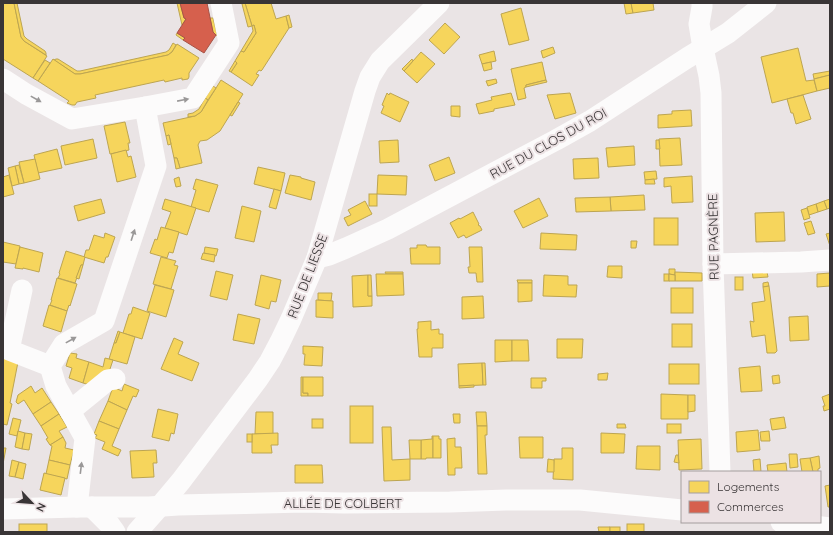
<svg xmlns="http://www.w3.org/2000/svg" width="833" height="535" font-family="Quicksand,sans-serif">
<style>
.homes{fill:#f6d55c;stroke:#bda551}
.shops{fill:#d6604d;stroke:#a75346}
.lines{fill:none;stroke-linecap:round;stroke-linejoin:round}
.minor{stroke:#fcfbfb;stroke-width:21}
.oneway{fill:#9a9898}
.labels{text-anchor:middle;dominant-baseline:central;stroke-width:4;stroke-linejoin:round;paint-order:stroke}
.street-label{font-size:13px;fill:#393536;stroke:#ece2e4}
</style>
<rect width="100%" height="100%" fill="#eae4e5"/>
<g class="homes">
<path d="M 3,3 L 14,3 L 21,37 L 24,41 L 47,56 L 33,78 L 3,59 Z"/>
<path d="M 14,3 L 17,3 L 24,36 L 27,39 L 45,51 L 46,53 L 46,55 L 24,41 L 21,37 Z"/>
<path d="M 177,3 L 180,3 L 184,18 L 186,19 L 182,25 Z"/>
<path d="M 242,3 L 271,3 L 276,19 L 286,16 L 289,28 L 262,70 L 261,71 L 259,70 L 256,74 L 259,75 L 252,86 L 231,72 L 237,63 L 235,61 L 241,51 L 244,52 L 256,33 L 254,25 L 252,26 L 245,3 L 242,4 Z"/>
<path d="M 245,3 L 252,26 L 248,27 L 242,4 Z"/>
<path d="M 624,3 L 631,3 L 633,13 L 626,14 Z"/>
<path d="M 631,3 L 653,3 L 654,10 L 633,13 Z"/>
<path d="M 521,8 L 529,40 L 509,45 L 501,14 Z"/>
<path d="M 289,15 L 292,27 L 289,28 L 286,16 Z"/>
<path d="M 210,18 L 213,18 L 217,34 L 216,36 L 215,34 L 213,32 Z"/>
<path d="M 445,23 L 460,37 L 444,54 L 429,40 Z"/>
<path d="M 254,25 L 256,33 L 244,52 L 241,51 L 253,31 L 252,26 Z"/>
<path d="M 177,33 L 185,38 L 183,40 L 176,35 Z"/>
<path d="M 173,43 L 176,45 L 172,52 L 168,55 L 80,74 L 75,74 L 54,60 L 56,59 L 58,59 L 77,71 L 80,71 L 166,52 L 169,50 Z"/>
<path d="M 177,44 L 199,58 L 189,73 L 189,77 L 188,79 L 182,80 L 182,78 L 165,82 L 164,80 L 95,95 L 96,98 L 77,102 L 75,105 L 72,105 L 67,103 L 69,101 L 38,81 L 53,59 L 75,74 L 80,74 L 168,55 L 172,52 Z"/>
<path d="M 553,47 L 555,53 L 543,58 L 541,51 Z"/>
<path d="M 798,48 L 806,81 L 814,80 L 817,91 L 772,103 L 761,57 Z"/>
<path d="M 494,51 L 496,61 L 482,64 L 479,55 Z"/>
<path d="M 421,52 L 435,64 L 417,83 L 404,71 Z"/>
<path d="M 412,59 L 413,61 L 404,71 L 402,69 Z"/>
<path d="M 45,60 L 50,63 L 38,81 L 33,78 Z"/>
<path d="M 235,61 L 237,63 L 231,72 L 229,71 Z"/>
<path d="M 491,62 L 492,69 L 484,71 L 482,64 Z"/>
<path d="M 542,62 L 546,80 L 526,85 L 526,87 L 524,88 L 526,98 L 518,100 L 511,69 Z"/>
<path d="M 830,71 L 830,75 L 814,79 L 813,74 Z"/>
<path d="M 830,75 L 830,88 L 817,91 L 814,79 Z"/>
<path d="M 496,79 L 497,83 L 488,86 L 486,81 Z"/>
<path d="M 221,80 L 243,94 L 220,131 L 207,140 L 200,141 L 198,145 L 202,163 L 180,168 L 177,158 L 174,158 L 169,135 L 166,136 L 163,123 L 195,116 L 201,112 Z"/>
<path d="M 546,80 L 547,82 L 526,87 L 526,85 Z"/>
<path d="M 213,86 L 216,88 L 208,100 L 205,98 Z"/>
<path d="M 387,93 L 389,95 L 390,93 L 409,102 L 400,122 L 381,113 L 384,106 L 382,105 Z"/>
<path d="M 511,93 L 515,105 L 494,109 L 494,111 L 479,114 L 476,104 L 492,100 L 491,97 Z"/>
<path d="M 570,93 L 576,113 L 555,119 L 547,95 Z"/>
<path d="M 803,95 L 811,119 L 796,124 L 793,113 L 791,113 L 787,99 Z"/>
<path d="M 205,98 L 208,100 L 201,112 L 195,116 L 188,117 L 188,114 L 193,113 L 199,109 Z"/>
<path d="M 238,102 L 240,103 L 232,116 L 230,115 Z"/>
<path d="M 451,106 L 460,106 L 460,117 L 451,116 Z"/>
<path d="M 691,110 L 692,126 L 658,128 L 658,115 L 672,114 L 672,111 Z"/>
<path d="M 125,122 L 130,143 L 128,143 L 129,150 L 110,154 L 104,126 Z"/>
<path d="M 169,135 L 171,144 L 168,145 L 166,136 Z"/>
<path d="M 680,138 L 682,165 L 660,166 L 659,139 Z"/>
<path d="M 93,139 L 97,158 L 65,165 L 61,146 Z"/>
<path d="M 398,140 L 399,162 L 380,163 L 379,141 Z"/>
<path d="M 656,140 L 659,140 L 660,149 L 656,149 Z"/>
<path d="M 634,146 L 635,165 L 608,167 L 606,148 Z"/>
<path d="M 57,149 L 62,168 L 38,173 L 34,155 Z"/>
<path d="M 126,150 L 128,157 L 131,156 L 136,177 L 117,182 L 111,154 Z"/>
<path d="M 449,157 L 455,173 L 435,181 L 429,165 Z"/>
<path d="M 174,158 L 177,158 L 180,168 L 176,169 Z"/>
<path d="M 598,158 L 599,178 L 574,179 L 573,159 Z"/>
<path d="M 35,159 L 40,179 L 24,183 L 19,162 Z"/>
<path d="M 19,165 L 24,183 L 19,184 L 15,166 Z"/>
<path d="M 15,166 L 19,184 L 12,186 L 8,168 Z"/>
<path d="M 258,167 L 285,173 L 281,191 L 254,184 Z"/>
<path d="M 656,171 L 657,179 L 645,180 L 644,172 Z"/>
<path d="M 9,175 L 14,194 L 3,197 L 3,177 Z"/>
<path d="M 290,175 L 301,177 L 301,178 L 315,182 L 311,200 L 285,193 Z"/>
<path d="M 378,175 L 407,176 L 406,195 L 377,194 Z"/>
<path d="M 692,176 L 693,202 L 672,203 L 671,186 L 664,187 L 664,178 Z"/>
<path d="M 179,177 L 181,186 L 176,187 L 174,179 Z"/>
<path d="M 196,179 L 218,185 L 209,212 L 191,207 L 196,190 L 193,189 Z"/>
<path d="M 654,179 L 655,184 L 645,184 L 645,180 Z"/>
<path d="M 274,189 L 281,191 L 276,209 L 269,207 Z"/>
<rect x="369" y="194" width="8" height="12"/>
<path d="M 644,195 L 645,210 L 611,211 L 610,197 Z"/>
<path d="M 610,197 L 611,211 L 576,212 L 575,198 Z"/>
<path d="M 539,198 L 548,216 L 523,228 L 514,211 Z"/>
<path d="M 101,199 L 105,213 L 78,221 L 74,206 Z"/>
<path d="M 165,199 L 196,208 L 187,235 L 165,228 L 171,212 L 162,209 Z"/>
<path d="M 830,199 L 830,208 L 827,209 L 824,201 Z"/>
<path d="M 365,201 L 372,214 L 348,226 L 344,218 L 351,215 L 348,210 Z"/>
<path d="M 824,201 L 827,209 L 818,212 L 816,204 Z"/>
<path d="M 816,204 L 818,212 L 809,215 L 807,207 Z"/>
<path d="M 242,206 L 261,211 L 254,242 L 235,238 Z"/>
<path d="M 807,208 L 810,218 L 804,220 L 801,210 Z"/>
<path d="M 473,212 L 479,224 L 478,225 L 480,226 L 482,230 L 466,238 L 464,235 L 458,238 L 450,223 L 459,218 L 460,219 Z"/>
<path d="M 784,212 L 785,241 L 756,242 L 755,213 Z"/>
<rect x="654" y="218" width="24" height="27"/>
<path d="M 811,221 L 815,233 L 808,235 L 804,223 Z"/>
<path d="M 161,227 L 179,232 L 173,253 L 169,252 L 167,258 L 150,253 L 155,239 L 157,240 Z"/>
<path d="M 105,233 L 115,237 L 108,257 L 106,257 L 104,263 L 84,257 L 86,250 L 89,250 L 94,235 L 104,238 Z"/>
<path d="M 541,233 L 577,235 L 576,250 L 540,249 Z"/>
<path d="M 830,233 L 830,246 L 826,234 Z"/>
<path d="M 631,241 L 637,241 L 636,248 L 631,248 Z"/>
<path d="M 3,242 L 20,246 L 16,264 L 3,262 Z"/>
<path d="M 417,245 L 426,245 L 427,247 L 440,247 L 440,264 L 411,264 L 410,248 L 417,248 Z"/>
<path d="M 20,247 L 43,253 L 39,272 L 23,268 L 23,269 L 15,268 Z"/>
<path d="M 205,247 L 218,249 L 216,256 L 204,253 Z"/>
<path d="M 469,247 L 482,247 L 483,282 L 477,282 L 476,273 L 469,273 L 468,267 L 470,267 Z"/>
<path d="M 66,251 L 85,257 L 83,265 L 81,265 L 75,283 L 58,278 L 60,274 L 59,273 Z"/>
<path d="M 203,253 L 215,255 L 214,262 L 201,259 Z"/>
<path d="M 161,257 L 176,261 L 174,265 L 178,266 L 171,289 L 153,284 Z"/>
<path d="M 81,265 L 83,265 L 79,279 L 76,278 Z"/>
<path d="M 608,266 L 622,266 L 622,278 L 607,277 Z"/>
<path d="M 669,269 L 675,269 L 675,275 L 669,274 Z"/>
<path d="M 752,270 L 767,272 L 768,277 L 753,278 Z"/>
<path d="M 216,271 L 233,275 L 227,300 L 210,296 Z"/>
<path d="M 385,272 L 403,272 L 403,274 L 386,274 Z"/>
<path d="M 675,272 L 702,273 L 702,281 L 675,281 Z"/>
<path d="M 830,273 L 830,286 L 817,287 L 817,274 Z"/>
<path d="M 376,274 L 403,274 L 404,295 L 377,296 Z"/>
<rect x="664" y="274" width="5" height="7"/>
<path d="M 669,274 L 675,275 L 675,281 L 669,281 Z"/>
<path d="M 261,275 L 281,280 L 276,302 L 271,301 L 269,309 L 255,305 Z"/>
<path d="M 368,275 L 368,296 L 372,296 L 372,306 L 353,307 L 352,276 Z"/>
<path d="M 368,275 L 371,275 L 372,296 L 368,296 Z"/>
<path d="M 544,275 L 568,276 L 568,285 L 577,285 L 576,297 L 543,296 Z"/>
<rect x="735" y="277" width="8" height="13"/>
<path d="M 57,278 L 77,284 L 70,306 L 69,305 L 67,311 L 50,305 L 52,300 L 51,300 Z"/>
<path d="M 517,280 L 532,280 L 532,283 L 518,283 Z"/>
<path d="M 768,282 L 769,286 L 763,287 L 763,283 Z"/>
<path d="M 518,283 L 532,283 L 532,301 L 518,302 Z"/>
<path d="M 155,285 L 174,290 L 166,317 L 147,311 Z"/>
<path d="M 769,286 L 777,351 L 775,353 L 767,353 L 765,335 L 752,337 L 750,321 L 754,322 L 752,303 L 765,301 L 763,287 Z"/>
<rect x="671" y="288" width="22" height="25"/>
<path d="M 318,293 L 332,293 L 331,301 L 318,300 Z"/>
<path d="M 483,296 L 484,318 L 462,319 L 462,297 Z"/>
<path d="M 316,300 L 333,301 L 333,318 L 316,317 Z"/>
<path d="M 49,305 L 67,311 L 61,332 L 43,326 Z"/>
<path d="M 133,307 L 150,313 L 142,339 L 123,333 L 129,314 L 131,314 Z"/>
<path d="M 238,314 L 260,319 L 254,344 L 233,340 Z"/>
<path d="M 808,316 L 809,340 L 790,341 L 789,317 Z"/>
<path d="M 431,321 L 431,330 L 439,329 L 439,334 L 443,334 L 443,348 L 432,348 L 432,357 L 419,357 L 417,329 L 418,329 L 418,322 Z"/>
<rect x="672" y="324" width="20" height="23"/>
<path d="M 118,331 L 120,332 L 116,343 L 114,343 Z"/>
<path d="M 120,332 L 135,337 L 127,364 L 109,359 L 114,343 L 116,343 Z"/>
<path d="M 174,338 L 183,342 L 178,354 L 199,363 L 192,381 L 161,369 Z"/>
<path d="M 557,339 L 583,339 L 582,358 L 557,358 Z"/>
<path d="M 495,340 L 512,340 L 512,361 L 495,362 Z"/>
<path d="M 512,340 L 528,340 L 529,361 L 512,361 Z"/>
<path d="M 303,346 L 323,347 L 322,366 L 304,365 L 305,354 L 303,354 Z"/>
<path d="M 70,353 L 77,354 L 76,358 L 89,362 L 83,383 L 69,378 L 72,368 L 66,366 Z"/>
<path d="M 3,358 L 18,362 L 10,403 L 12,404 L 7,425 L 3,424 Z"/>
<path d="M 105,358 L 113,360 L 108,375 L 97,387 L 83,383 L 89,362 L 103,367 Z"/>
<path d="M 482,363 L 483,385 L 459,386 L 458,364 Z"/>
<path d="M 482,363 L 485,363 L 486,385 L 483,385 Z"/>
<rect x="669" y="364" width="30" height="20"/>
<path d="M 760,366 L 762,391 L 741,392 L 739,368 Z"/>
<path d="M 608,373 L 607,380 L 598,380 L 598,374 Z"/>
<path d="M 779,375 L 780,383 L 773,384 L 772,376 Z"/>
<path d="M 301,377 L 303,377 L 303,393 L 308,393 L 308,396 L 301,396 Z"/>
<path d="M 303,377 L 323,377 L 323,396 L 308,396 L 308,393 L 303,393 Z"/>
<path d="M 531,378 L 546,378 L 546,381 L 542,381 L 542,388 L 531,388 Z"/>
<path d="M 124,384 L 139,390 L 136,397 L 133,396 L 127,410 L 108,401 L 113,387 L 122,391 Z"/>
<path d="M 474,385 L 474,387 L 459,388 L 459,386 Z"/>
<path d="M 31,386 L 35,393 L 42,388 L 51,402 L 33,414 L 24,400 L 18,404 L 16,402 L 18,395 Z"/>
<path d="M 661,394 L 688,395 L 688,419 L 661,419 Z"/>
<path d="M 830,394 L 830,409 L 824,411 L 823,406 L 825,406 L 822,397 Z"/>
<path d="M 688,395 L 695,395 L 695,411 L 688,412 Z"/>
<path d="M 108,401 L 127,410 L 119,429 L 99,421 Z"/>
<path d="M 51,402 L 59,414 L 41,426 L 33,414 Z"/>
<rect x="350" y="406" width="23" height="37"/>
<path d="M 158,409 L 178,414 L 174,434 L 171,433 L 169,441 L 152,437 Z"/>
<path d="M 256,412 L 273,412 L 273,434 L 255,434 Z"/>
<path d="M 476,412 L 486,412 L 487,426 L 477,426 Z"/>
<path d="M 59,414 L 67,427 L 59,431 L 63,437 L 50,445 L 46,439 L 48,438 L 41,426 Z"/>
<path d="M 453,414 L 460,414 L 460,423 L 454,423 Z"/>
<path d="M 784,417 L 786,428 L 772,430 L 770,419 Z"/>
<path d="M 13,418 L 21,420 L 17,436 L 9,434 Z"/>
<rect x="312" y="419" width="11" height="9"/>
<path d="M 99,421 L 119,429 L 112,446 L 121,450 L 118,456 L 102,449 L 105,442 L 95,438 L 97,435 L 94,434 Z"/>
<path d="M 617,424 L 625,424 L 626,428 L 617,428 Z"/>
<rect x="667" y="424" width="14" height="9"/>
<path d="M 477,426 L 487,426 L 487,435 L 485,435 L 487,474 L 478,474 Z"/>
<path d="M 382,427 L 391,427 L 392,460 L 410,459 L 410,480 L 384,481 Z"/>
<path d="M 758,430 L 760,450 L 737,452 L 736,432 Z"/>
<path d="M 18,431 L 25,433 L 22,449 L 15,447 Z"/>
<path d="M 769,431 L 770,441 L 761,441 L 760,432 Z"/>
<path d="M 25,433 L 32,434 L 29,450 L 22,449 Z"/>
<path d="M 278,433 L 278,445 L 271,445 L 272,453 L 252,453 L 252,434 Z"/>
<path d="M 601,433 L 625,434 L 624,453 L 601,453 Z"/>
<rect x="247" y="434" width="5" height="8"/>
<path d="M 432,436 L 433,436 L 433,458 L 426,458 L 426,459 L 421,459 L 421,440 L 432,439 Z"/>
<path d="M 433,436 L 439,436 L 439,439 L 441,439 L 441,458 L 433,458 Z"/>
<path d="M 63,437 L 66,443 L 65,448 L 74,450 L 70,465 L 49,460 L 52,446 L 50,445 Z"/>
<path d="M 519,437 L 543,437 L 543,458 L 520,458 Z"/>
<path d="M 455,438 L 455,447 L 461,447 L 462,468 L 455,468 L 455,475 L 448,475 L 447,439 Z"/>
<path d="M 701,439 L 702,469 L 679,470 L 678,440 Z"/>
<path d="M 409,440 L 421,440 L 421,459 L 410,459 Z"/>
<path d="M 637,446 L 660,446 L 660,470 L 636,469 Z"/>
<path d="M 3,448 L 6,448 L 3,464 Z"/>
<path d="M 562,448 L 573,448 L 573,480 L 553,479 L 554,459 L 562,459 Z"/>
<path d="M 156,450 L 157,463 L 153,463 L 154,477 L 132,478 L 130,451 Z"/>
<path d="M 789,454 L 797,454 L 798,467 L 790,468 Z"/>
<path d="M 676,455 L 678,455 L 679,463 L 674,462 Z"/>
<path d="M 819,456 L 820,468 L 818,469 L 818,472 L 813,472 L 810,458 Z"/>
<path d="M 810,458 L 813,472 L 802,472 L 800,459 Z"/>
<path d="M 548,459 L 554,460 L 554,472 L 547,472 Z"/>
<path d="M 760,459 L 761,472 L 754,472 L 753,460 Z"/>
<path d="M 12,460 L 19,462 L 15,477 L 9,476 Z"/>
<path d="M 49,460 L 70,465 L 67,479 L 46,474 Z"/>
<path d="M 19,462 L 26,464 L 23,479 L 15,477 Z"/>
<path d="M 786,463 L 787,472 L 768,472 L 767,465 Z"/>
<path d="M 295,465 L 322,465 L 323,483 L 295,483 Z"/>
<path d="M 44,473 L 65,478 L 61,495 L 40,490 Z"/>
<path d="M 830,485 L 830,507 L 828,507 L 825,486 Z"/>
<rect x="19" y="524" width="28" height="8"/>
<rect x="627" y="524" width="17" height="8"/>
<path d="M 598,527 L 610,527 L 610,532 L 599,532 Z"/>
<rect x="610" y="527" width="10" height="5"/>
</g>
<path class="shops" d="M 180,3 L 207,3 L 213,32 L 216,35 L 204,53 L 183,40 L 185,38 L 177,33 L 186,19 L 184,18 Z"/>
<g class="lines">
<g class="minor">
<path d="M 702,3 L 702,7 L 699,24 L 703,48 L 709,76 L 711,93 L 713,264 L 720,472"/>
<path d="M 3,79 L 26,94 L 72,119 L 145,107 L 193,98 L 229,43 L 221,3"/>
<path d="M 317,258 L 329,255 L 346,248 L 388,229 L 556,140 L 590,121 L 687,58 L 728,33 L 766,3"/>
<path d="M 713,264 L 801,262 L 830,260"/>
<path d="M 22,290 L 9,350 L 50,366"/>
<path d="M 70,411 L 108,380 L 115,379"/>
<path d="M 77,507 L 85,438 L 56,386 L 50,366 L 64,344 L 104,321 L 156,166 L 145,107"/>
<path d="M 92,507 L 110,525 L 115,532"/>
<path d="M 3,509 L 77,507 L 149,507 L 178,505 L 304,502 L 344,503 L 450,502 L 506,500 L 580,500 L 682,510"/>
<path d="M 781,522 L 830,528"/>
<path d="M 137,532 L 160,506 L 181,481 L 258,379 L 270,361 L 280,342 L 291,319 L 317,258 L 365,91 L 370,77 L 380,61 L 439,3"/>
</g>
</g>
<defs><path id="oneway-solid" d="M-6-.8H1V-3.2L6.5 0L1 3.2V.8H-6Z"/></defs>
<g class="oneway">
<use href="#oneway-solid" transform="translate(36 99) rotate(29)"/>
<use href="#oneway-solid" transform="translate(183 100) rotate(-11)"/>
<use href="#oneway-solid" transform="translate(133 235) rotate(-72)"/>
<use href="#oneway-solid" transform="translate(71 340) rotate(-29)"/>
<use href="#oneway-solid" transform="translate(81 468) rotate(-83)"/>
</g>
<g class="labels">
<g class="street-label">
<text transform="translate(548 143) rotate(-29)">RUE DU CLOS DU ROI</text>
<text transform="translate(713 237) rotate(-91)">RUE PAGNÈRE</text>
<text transform="translate(307 276) rotate(-69)">RUE DE LIESSE</text>
<text x="343" y="503">ALLÉE DE COLBERT</text>
</g>
</g>
<rect width="833" height="535" fill="none" stroke="#393536" stroke-width="8"/>
<rect x="681" y="471" width="140" height="52" fill="#ece2e4" stroke="#a49d9e"/>
<rect x="689" y="481" width="20" height="12" fill="#f6d55c" stroke="#a49d9e"/>
<text x="717" y="491" font-size="12" fill="#393536">Logements</text>
<rect x="689" y="501" width="20" height="12" fill="#d6604d" stroke="#a49d9e"/>
<text x="717" y="511" font-size="12" fill="#393536">Commerces</text>
<g transform="translate(32 503) rotate(116)" stroke="#ece2e4" stroke-width="3" paint-order="stroke">
<path d="M0-3L7 15L0 10L-7 15Z" fill="#393536"/>
<text y="-6" font-size="11" font-weight="bold" text-anchor="middle" fill="#393536">N</text>
</g>
</svg>
